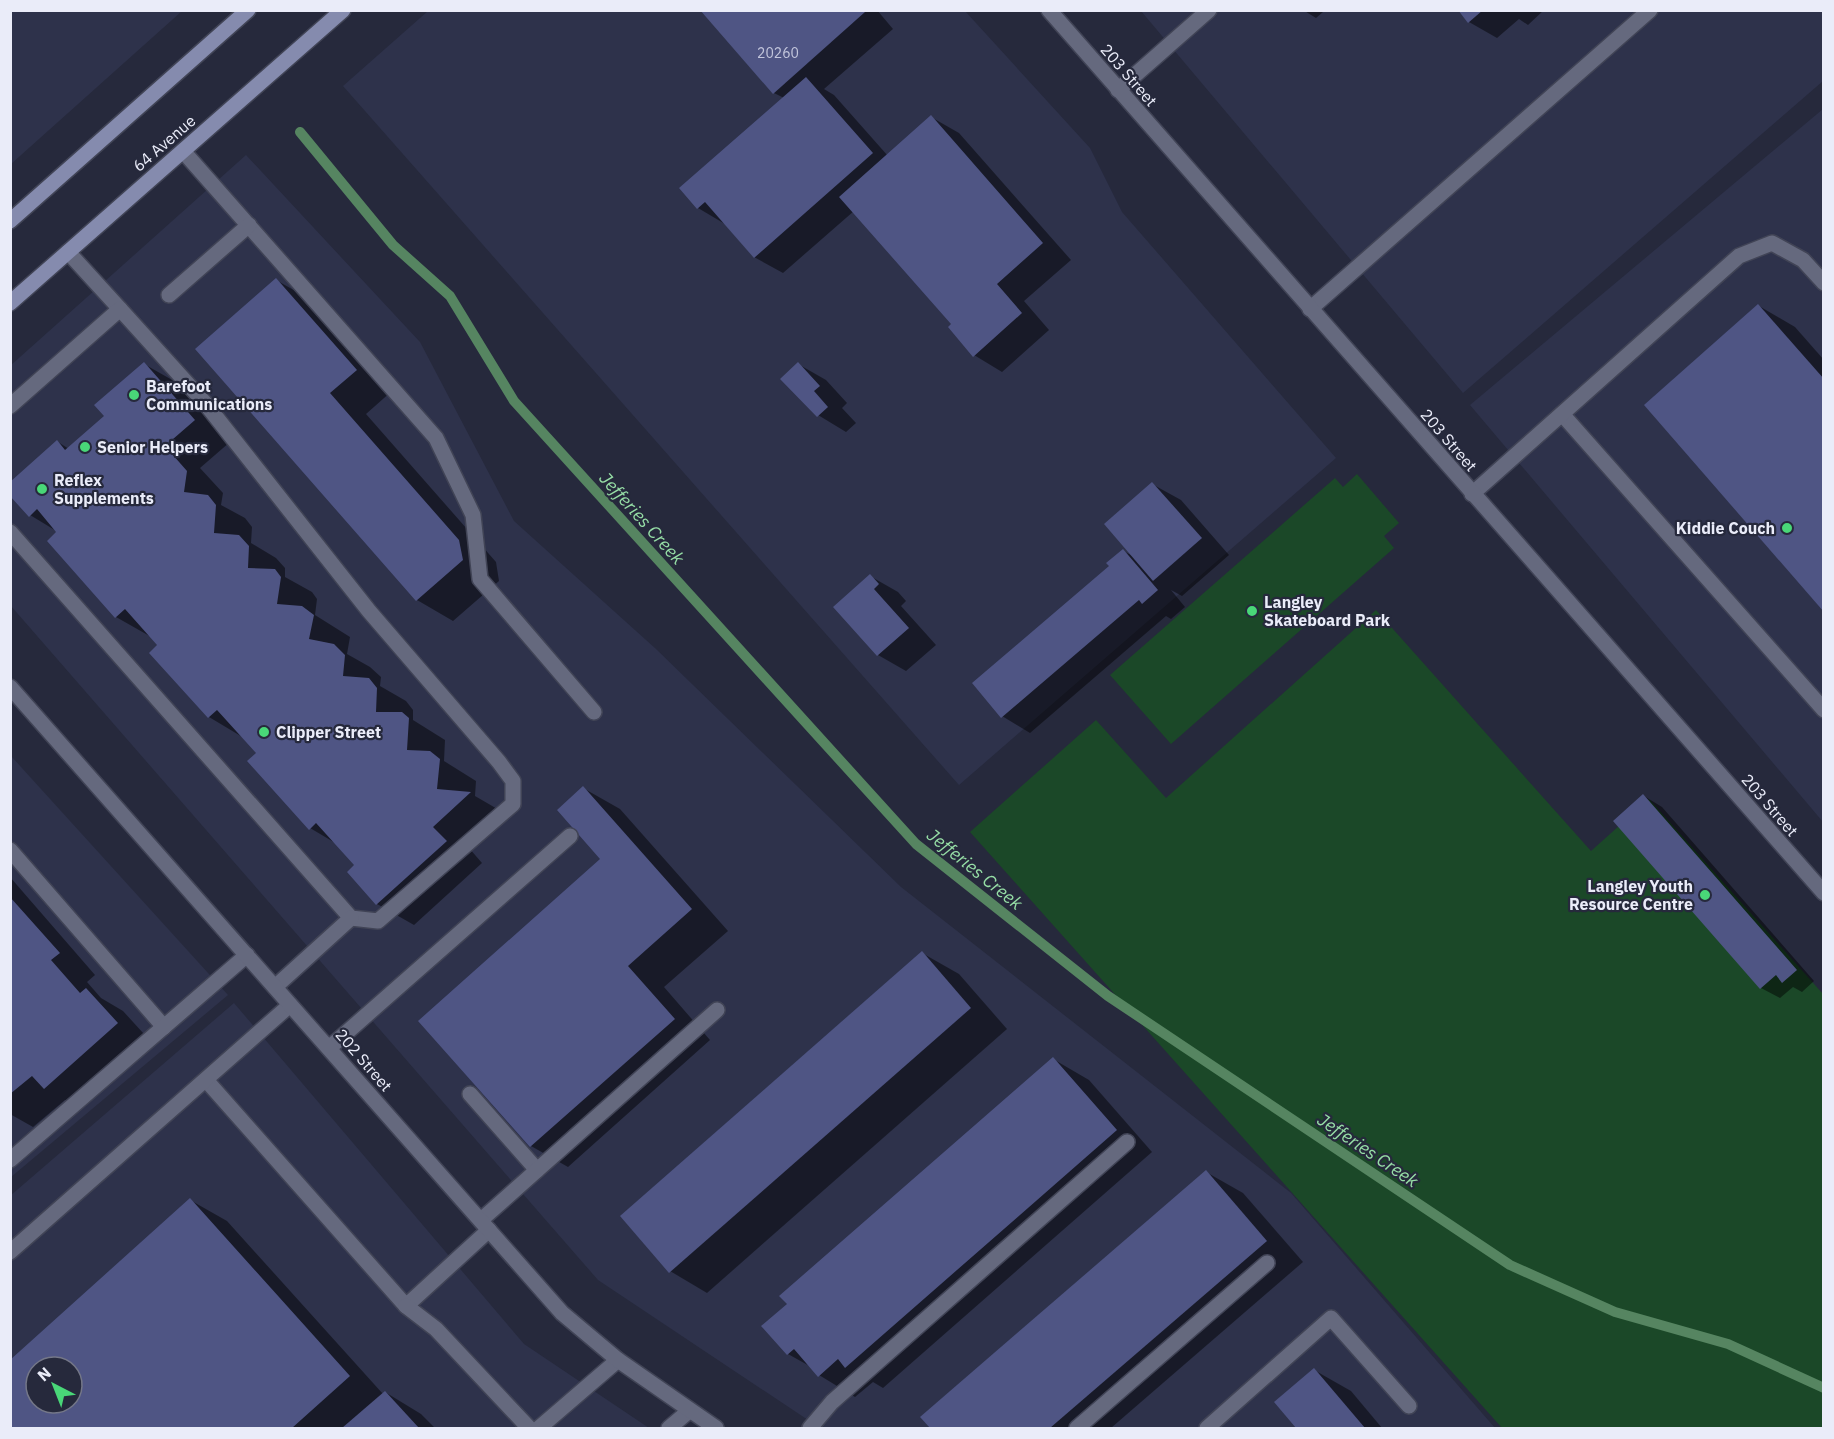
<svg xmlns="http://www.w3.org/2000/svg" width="1834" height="1439" font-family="'IBM Plex Sans',sans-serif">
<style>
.built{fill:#2e324b;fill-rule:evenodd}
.green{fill:#1b4828}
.shadow{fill:#0007;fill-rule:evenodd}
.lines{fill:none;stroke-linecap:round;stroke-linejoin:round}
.stream{stroke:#568561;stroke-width:10}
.building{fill:#4f5584;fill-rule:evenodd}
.service-casing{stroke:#414456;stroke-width:18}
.tertiary-casing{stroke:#414456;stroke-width:18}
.secondary-casing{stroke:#414456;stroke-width:18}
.service{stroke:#65697e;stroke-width:15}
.tertiary{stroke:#65697e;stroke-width:15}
.secondary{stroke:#858bae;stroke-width:15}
.poi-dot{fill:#49d778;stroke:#26293c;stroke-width:2}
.labels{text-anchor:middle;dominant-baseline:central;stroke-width:4.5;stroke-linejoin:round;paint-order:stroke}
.number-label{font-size:14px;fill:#c3c6dc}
.street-label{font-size:16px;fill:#eaecf9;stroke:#26293c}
.poi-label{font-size:16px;font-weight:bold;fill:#eaecf9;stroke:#26293c;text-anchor:start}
.water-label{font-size:18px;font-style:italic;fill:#96dea6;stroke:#26293c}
</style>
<rect width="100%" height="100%" fill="#26293c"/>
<g class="built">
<path d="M 11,10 L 182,10 L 182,11 L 11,164 Z"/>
<path d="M 428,11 L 965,11 L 1090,148 L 1122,212 L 1336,458 L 959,785 L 343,86 Z"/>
<path d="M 1141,11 L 1823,11 L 1823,81 L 1463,393 Z"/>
<path d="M 1823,109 L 1823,822 L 1470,405 Z"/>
<path d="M 246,155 L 420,342 L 514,521 L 656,649 L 901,887 L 1291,1193 L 1495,1428 L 820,1428 L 598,1280 L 11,606 L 10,366 Z"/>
<path d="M 11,756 L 228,995 L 11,1177 Z"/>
<path d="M 234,1003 L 524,1344 L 649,1428 L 11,1428 L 10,1196 ZM 36,1367 L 72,1367 L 72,1403 L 36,1403 Z"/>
</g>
<g class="green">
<path d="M 1357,474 L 1399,523 L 1384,536 L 1394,548 L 1171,744 L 1110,675 L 1335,478 L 1343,487 Z"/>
<path d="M 1376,610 L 1591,851 L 1649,799 L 1823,994 L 1823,1428 L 1502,1428 L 970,832 L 1096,720 L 1166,798 Z"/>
</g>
<g class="shadow">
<path d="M 702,10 L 877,10 L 893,29 L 824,89 L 834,95 L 888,156 L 931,117 L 959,133 L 1071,260 L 1024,301 L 1049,330 L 1002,372 L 974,355 L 953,325 L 854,211 L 783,273 L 754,257 L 725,224 L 698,208 L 784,98 L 774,93 Z"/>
<path d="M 1303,10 L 1321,10 L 1323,12 L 1316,18 Z"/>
<path d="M 1460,10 L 1544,10 L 1528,25 L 1519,19 L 1497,38 L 1469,22 Z"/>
<path d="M 276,280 L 313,301 L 392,391 L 366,414 L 496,562 L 499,581 L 453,621 L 417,600 Z"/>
<path d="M 1759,306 L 1795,327 L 1824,360 L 1824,610 Z"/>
<path d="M 144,364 L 181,385 L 230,442 L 200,468 L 223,493 L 221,505 L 245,518 L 252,527 L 251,543 L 276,558 L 285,568 L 285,577 L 312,592 L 317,599 L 315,615 L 350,637 L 347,654 L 370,667 L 381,677 L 380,686 L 406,701 L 413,710 L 413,720 L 445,740 L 444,761 L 476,781 L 475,796 L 506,814 L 469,848 L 482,863 L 414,925 L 377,904 L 356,865 L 337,844 L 310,828 L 258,753 L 244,738 L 209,717 L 159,645 L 153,638 L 116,617 L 58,532 L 30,515 L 58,442 L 69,449 L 106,416 Z"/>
<path d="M 798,364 L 826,380 L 847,403 L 842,408 L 856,423 L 846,432 L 818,415 Z"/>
<path d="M 1152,484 L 1181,500 L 1229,555 L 1182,596 L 1171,590 L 1185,607 L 1171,619 L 1166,616 L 1030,733 L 1002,716 L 1123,551 L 1133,556 Z"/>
<path d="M 870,576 L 898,592 L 906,601 L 901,606 L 936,645 L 906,671 L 878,655 L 835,607 Z"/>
<path d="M 583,788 L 620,809 L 728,931 L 664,987 L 710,1040 L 568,1167 L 531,1146 L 602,859 Z"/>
<path d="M 1644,796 L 1662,807 L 1814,981 L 1802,992 L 1793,987 L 1780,998 L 1761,988 Z"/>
<path d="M 10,877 L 95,975 L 87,982 L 101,998 L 123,1011 L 154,1045 L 82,1109 L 65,1100 L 33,1127 L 10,1114 Z"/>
<path d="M 922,953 L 959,974 L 1007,1029 L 707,1293 L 670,1271 Z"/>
<path d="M 1053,1059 L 1089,1080 L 1152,1152 L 883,1388 L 873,1382 L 855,1397 L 819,1375 L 813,1368 L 788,1354 Z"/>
<path d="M 1206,1172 L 1243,1193 L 1303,1262 L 1111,1428 L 932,1428 L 922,1417 Z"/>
<path d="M 190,1200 L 227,1221 L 383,1394 L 385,1392 L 421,1414 L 435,1428 L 10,1428 L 10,1362 ZM 36,1367 L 72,1367 L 72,1403 L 36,1403 Z"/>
<path d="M 1314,1370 L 1351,1391 L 1382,1428 L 1298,1428 L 1276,1402 Z"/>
</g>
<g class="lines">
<path class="stream" d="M 300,132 L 393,245 L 450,296 L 514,401 L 916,844 L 1108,996 L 1510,1265 L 1615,1312 L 1728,1344 L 1824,1388"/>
</g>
<g class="building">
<path d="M 700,10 L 864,10 L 865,12 L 773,94 Z"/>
<path d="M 1458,10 L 1483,10 L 1468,23 Z"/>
<path d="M 806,77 L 873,153 L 754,258 L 705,202 L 697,209 L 679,188 Z"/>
<path d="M 931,115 L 1043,243 L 997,284 L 1022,313 L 973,357 L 948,327 L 951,324 L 839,197 Z"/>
<path d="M 276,278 L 357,370 L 330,393 L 459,540 L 463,560 L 416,601 L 195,349 Z"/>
<path d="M 1758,304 L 1824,379 L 1824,612 L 1644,405 Z"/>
<path d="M 144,362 L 195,420 L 165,446 L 187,471 L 184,492 L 208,495 L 216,505 L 214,533 L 239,535 L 249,546 L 248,568 L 275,569 L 281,577 L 277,604 L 302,606 L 314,615 L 309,639 L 334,644 L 345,655 L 343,676 L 369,678 L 377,688 L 376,712 L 402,712 L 409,718 L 407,750 L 430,751 L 440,759 L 437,789 L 471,792 L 433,827 L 447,841 L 376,905 L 347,872 L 354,865 L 316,823 L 309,830 L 247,761 L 256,753 L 217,710 L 208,718 L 149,653 L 157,645 L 125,609 L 115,618 L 47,541 L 56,532 L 37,509 L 29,517 L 10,496 L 10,482 L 57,440 L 65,450 L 104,416 L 94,405 Z"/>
<path d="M 798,362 L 820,386 L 814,391 L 828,407 L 817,417 L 780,379 Z"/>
<path d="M 1152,482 L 1202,538 L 1153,581 L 1104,524 Z"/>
<path d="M 1123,549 L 1158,590 L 1142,604 L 1139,600 L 1001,718 L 972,683 L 1109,566 L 1106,563 Z"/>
<path d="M 870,574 L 879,584 L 874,589 L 909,628 L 877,656 L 833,607 Z"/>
<path d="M 583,786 L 692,909 L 628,966 L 675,1019 L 530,1147 L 418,1021 L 600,859 L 557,810 Z"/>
<path d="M 1643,794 L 1797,970 L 1782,983 L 1776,975 L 1760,989 L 1613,821 Z"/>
<path d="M 10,897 L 60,953 L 51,960 L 80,993 L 86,988 L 118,1023 L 44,1089 L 32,1076 L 10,1094 Z"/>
<path d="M 922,951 L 971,1008 L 669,1273 L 620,1216 Z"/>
<path d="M 1053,1057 L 1117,1130 L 845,1368 L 838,1359 L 818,1377 L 794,1349 L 787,1355 L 761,1326 L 787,1304 L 779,1296 Z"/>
<path d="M 1206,1170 L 1267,1241 L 1050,1428 L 930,1428 L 920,1417 Z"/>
<path d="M 190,1198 L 350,1376 L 292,1428 L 10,1428 L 10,1360 ZM 36,1367 L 72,1367 L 72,1403 L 36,1403 Z"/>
<path d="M 1314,1368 L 1365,1428 L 1296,1428 L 1274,1402 Z"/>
<path d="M 385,1391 L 419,1428 L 342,1428 Z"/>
</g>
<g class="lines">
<defs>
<g id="service">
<path d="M 1118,90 L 1209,10"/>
<path d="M 183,151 L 436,438 L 473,515 L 480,579 L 594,712"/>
<path d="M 68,252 L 120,309"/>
<path d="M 169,295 L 249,225"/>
<path d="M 1310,309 L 1650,10"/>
<path d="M 10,406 L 120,309 L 205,403 L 369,611 L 499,762 L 513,781 L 513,804 L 378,921 L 351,918 L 10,532"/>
<path d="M 1562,414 L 1824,710"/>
<path d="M 1472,494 L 1739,256 L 1772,243 L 1803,260 L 1824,283"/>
<path d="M 10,850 L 164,1027"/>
<path d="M 275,987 L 351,918"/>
<path d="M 329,1048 L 570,836"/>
<path d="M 206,1080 L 406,1306 L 489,1230"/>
<path d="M 470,1094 L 537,1170"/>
<path d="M 10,1160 L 247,955"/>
<path d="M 481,1220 L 717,1010"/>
<path d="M 10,1252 L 290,1005"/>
<path d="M 406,1306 L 436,1329 L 529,1428"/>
<path d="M 539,1428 L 618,1360"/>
<path d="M 669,1428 L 689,1411"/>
<path d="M 810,1428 L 832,1402 L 1127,1142"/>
<path d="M 1077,1428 L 1267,1263"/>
<path d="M 1207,1428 L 1331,1318 L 1409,1406"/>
</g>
<g id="tertiary">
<path d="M 1049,10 L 1824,893"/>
<path d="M 10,687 L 562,1313 L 618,1360 L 716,1428"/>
</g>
<g id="secondary">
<path d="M 10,221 L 248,10"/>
<path d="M 10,303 L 343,10"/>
</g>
</defs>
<use href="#service" class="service-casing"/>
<use href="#tertiary" class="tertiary-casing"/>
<use href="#secondary" class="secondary-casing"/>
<use href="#service" class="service"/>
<use href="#tertiary" class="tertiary"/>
<use href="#secondary" class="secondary"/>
</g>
<g class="poi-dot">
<circle cx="134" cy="395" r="6"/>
<circle cx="85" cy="447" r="6"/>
<circle cx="42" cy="489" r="6"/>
<circle cx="1787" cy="528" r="6"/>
<circle cx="1252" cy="611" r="6"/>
<circle cx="264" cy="732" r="6"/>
<circle cx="1705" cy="895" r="6"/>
</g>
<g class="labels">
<g class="number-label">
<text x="778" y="53">20260</text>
</g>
<g class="street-label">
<text transform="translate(1129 75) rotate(49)">203 Street</text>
<text transform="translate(164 143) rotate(-41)">64 Avenue</text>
<text transform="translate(1449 440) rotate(49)">203 Street</text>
<text transform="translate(1770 805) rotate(49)">203 Street</text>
<text transform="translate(364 1060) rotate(49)">202 Street</text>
</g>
<g class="poi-label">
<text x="146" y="386">Barefoot<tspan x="146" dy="18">Communications</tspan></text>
<text x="97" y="447">Senior Helpers</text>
<text x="54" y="480">Reflex<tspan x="54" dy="18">Supplements</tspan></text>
<text x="1775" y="528" text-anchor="end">Kiddie Couch</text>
<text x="1264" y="602">Langley<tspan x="1264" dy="18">Skateboard Park</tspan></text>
<text x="276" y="732">Clipper Street</text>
<text x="1693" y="886" text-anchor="end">Langley Youth<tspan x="1693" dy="18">Resource Centre</tspan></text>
</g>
<g class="water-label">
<text transform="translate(642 518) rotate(48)">Jefferies Creek</text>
<text transform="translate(975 869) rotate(39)">Jefferies Creek</text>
<text transform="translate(1368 1150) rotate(34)">Jefferies Creek</text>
</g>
</g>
<rect width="1834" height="1439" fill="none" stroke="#eaecf9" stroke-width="24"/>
<g transform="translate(54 1385) rotate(318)"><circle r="28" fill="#26293c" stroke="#747788" stroke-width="1.5"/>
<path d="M0-4.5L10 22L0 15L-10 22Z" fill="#49d778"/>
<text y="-9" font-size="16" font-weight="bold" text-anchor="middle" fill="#eaecf9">N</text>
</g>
</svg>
